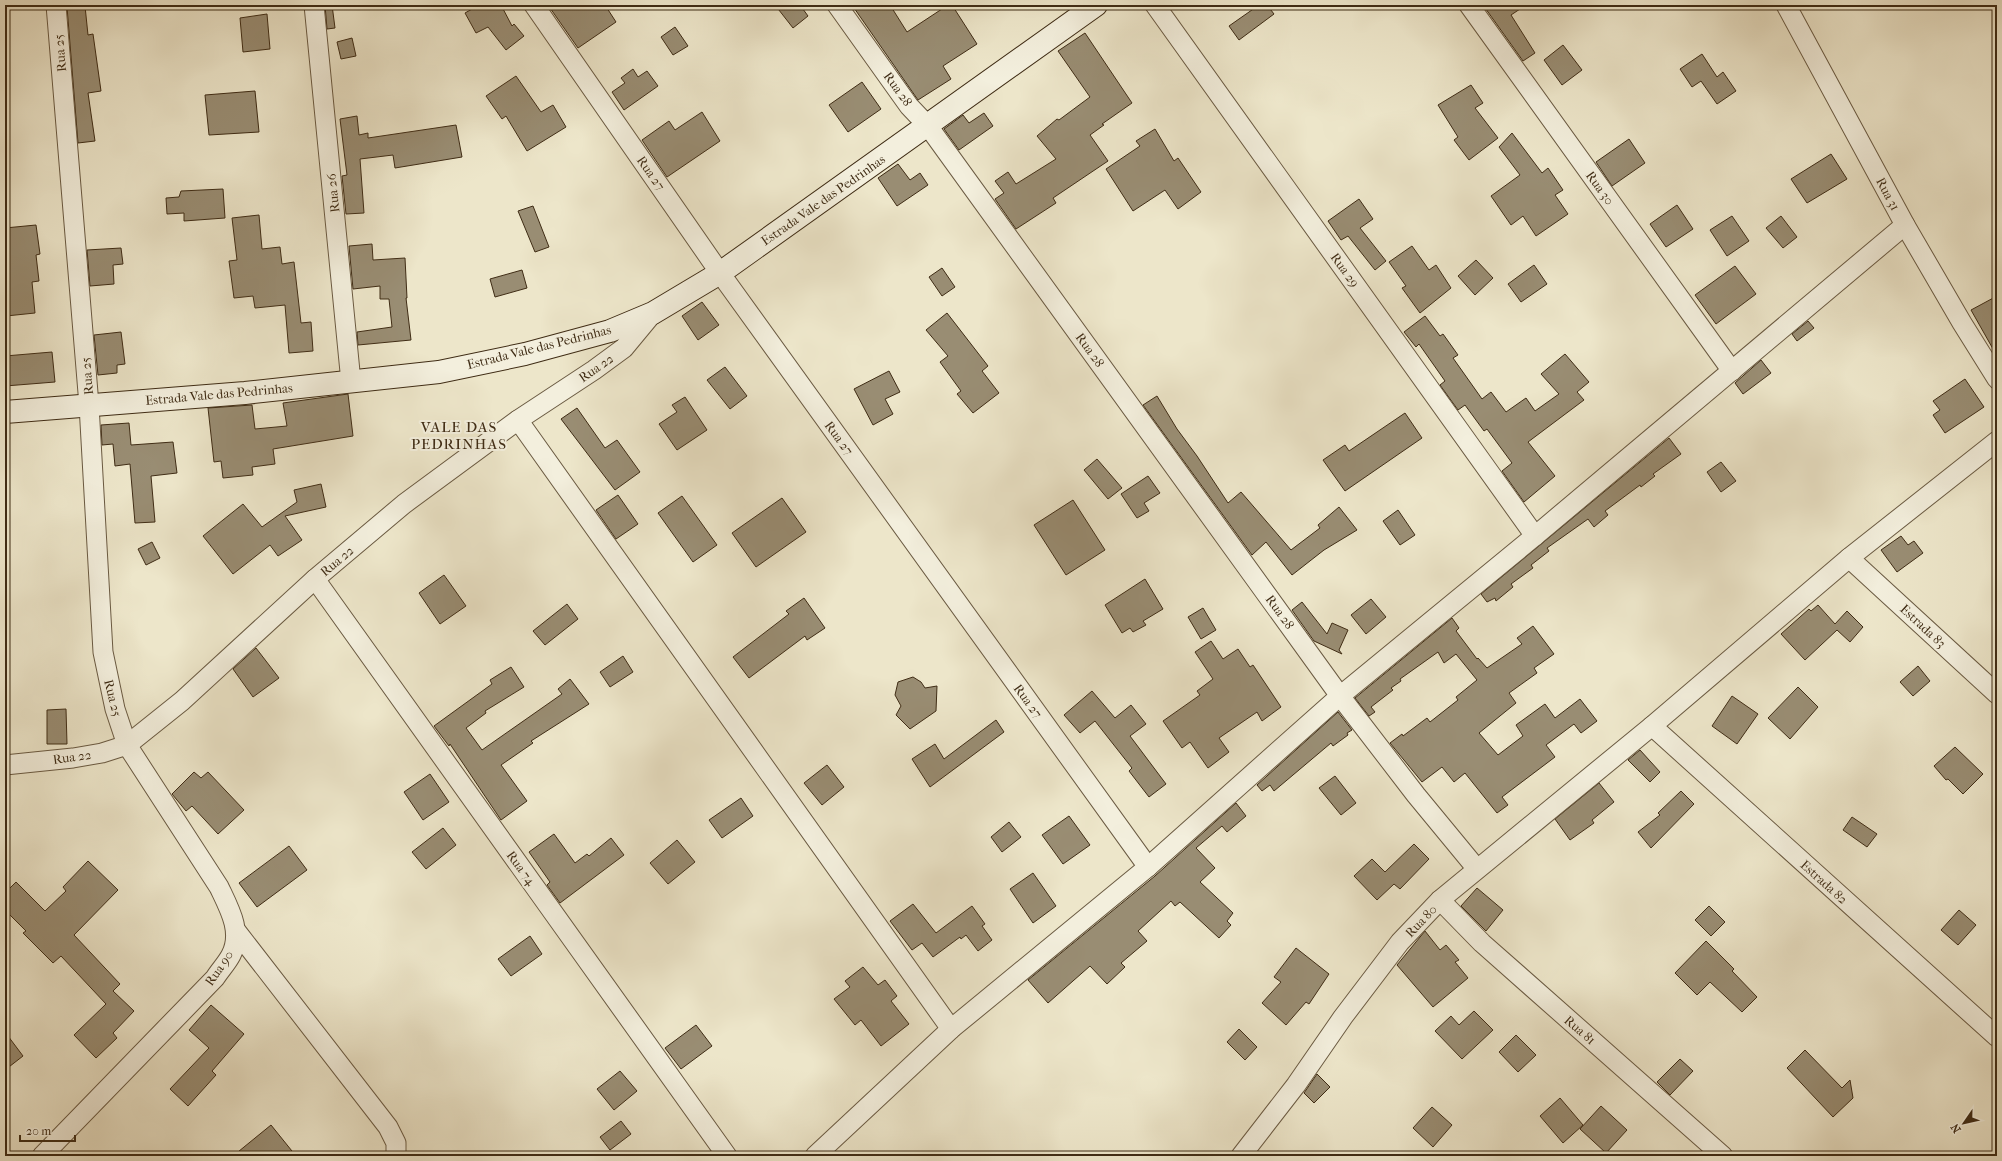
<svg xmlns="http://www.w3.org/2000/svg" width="2002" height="1161" font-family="'IM FELL French Canon',serif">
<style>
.building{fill:#998d73;stroke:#3f2c15}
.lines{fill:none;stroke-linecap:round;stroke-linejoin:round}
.minor-casing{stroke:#6a5a42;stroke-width:21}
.secondary-casing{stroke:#3f2c15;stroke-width:24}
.minor{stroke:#f3efdd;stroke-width:19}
.secondary{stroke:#f3efdd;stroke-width:22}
.labels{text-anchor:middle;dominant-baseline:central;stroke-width:4;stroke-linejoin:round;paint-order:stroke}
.street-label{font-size:13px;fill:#3f2c15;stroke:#f3efdd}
.quarter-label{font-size:15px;letter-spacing:1px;fill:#3f2c15;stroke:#f3efdd}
</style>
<rect width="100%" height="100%" fill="#ede6ca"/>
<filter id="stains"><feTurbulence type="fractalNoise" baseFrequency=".005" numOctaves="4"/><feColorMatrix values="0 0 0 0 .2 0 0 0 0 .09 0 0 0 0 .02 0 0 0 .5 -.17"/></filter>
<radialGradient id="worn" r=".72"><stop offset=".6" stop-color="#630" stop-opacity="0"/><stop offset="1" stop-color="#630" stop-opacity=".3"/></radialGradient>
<g class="building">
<path d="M 325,5 L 332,5 L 335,28 L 327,29 Z"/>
<path d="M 479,5 L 501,5 L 512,26 L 514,24 L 524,36 L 506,50 L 488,27 L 476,33 L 465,13 Z"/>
<path d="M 548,5 L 605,5 L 616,22 L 578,48 Z"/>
<path d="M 775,5 L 800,5 L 808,16 L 793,28 Z"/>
<path d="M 852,5 L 890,5 L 907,32 L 948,5 L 952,5 L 977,44 L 943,66 L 951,79 L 918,100 Z"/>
<path d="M 1259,5 L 1267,5 L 1274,14 L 1239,40 L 1229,26 Z"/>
<path d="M 1483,5 L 1526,5 L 1511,15 L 1535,53 L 1523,61 Z"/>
<path d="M 85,6 L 88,35 L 93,34 L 101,91 L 88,93 L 95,141 L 78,143 L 67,7 Z"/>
<path d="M 267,14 L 270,49 L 243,52 L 240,18 Z"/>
<path d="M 675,27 L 688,46 L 673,55 L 661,37 Z"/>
<path d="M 1085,33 L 1132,103 L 1102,124 L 1104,125 L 1090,135 L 1108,161 L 1053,198 L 1056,203 L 1016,229 L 995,199 L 1004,193 L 995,181 L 1008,172 L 1016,184 L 1056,159 L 1037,136 L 1057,119 L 1059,120 L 1090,97 L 1058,51 Z"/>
<path d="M 352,38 L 356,56 L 341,59 L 337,42 Z"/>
<path d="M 1563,45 L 1582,70 L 1562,85 L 1544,60 Z"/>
<path d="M 1702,54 L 1717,77 L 1723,72 L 1736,91 L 1717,104 L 1701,81 L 1692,87 L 1680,69 Z"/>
<path d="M 633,69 L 638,77 L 647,71 L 658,86 L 624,110 L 612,92 L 625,83 L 621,78 Z"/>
<path d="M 516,76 L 541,112 L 553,105 L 566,127 L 527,151 L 506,116 L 502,119 L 486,96 Z"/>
<path d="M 862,82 L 881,109 L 848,132 L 829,105 Z"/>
<path d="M 1471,85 L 1483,103 L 1475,108 L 1498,138 L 1469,160 L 1454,140 L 1458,137 L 1438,105 Z"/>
<path d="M 255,91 L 259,132 L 209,135 L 205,95 Z"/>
<path d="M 702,112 L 720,141 L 667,177 L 642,140 L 669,121 L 675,130 Z"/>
<path d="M 984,113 L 993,126 L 959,150 L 944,129 L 963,115 L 969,123 Z"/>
<path d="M 357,116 L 359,135 L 368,133 L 368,138 L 456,125 L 462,157 L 395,168 L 393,155 L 360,159 L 364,213 L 346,214 L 342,176 L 347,175 L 340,119 Z"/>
<path d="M 1155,129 L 1174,161 L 1178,158 L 1201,192 L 1178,209 L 1165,190 L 1133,211 L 1106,169 L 1140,146 L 1136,141 Z"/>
<path d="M 1512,133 L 1542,173 L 1548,168 L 1563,190 L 1555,195 L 1568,214 L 1536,236 L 1523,216 L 1511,225 L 1491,196 L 1520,175 L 1499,147 Z"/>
<path d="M 1629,139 L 1645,163 L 1612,186 L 1596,162 Z"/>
<path d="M 1831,154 L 1847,179 L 1807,203 L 1791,179 Z"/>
<path d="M 898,164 L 910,180 L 920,173 L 928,185 L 897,206 L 878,178 Z"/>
<path d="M 223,189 L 225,218 L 184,221 L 184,213 L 167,214 L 166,198 L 179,197 L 181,191 Z"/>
<path d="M 1359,199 L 1373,219 L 1360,228 L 1386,261 L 1375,270 L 1348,236 L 1341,240 L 1328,221 Z"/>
<path d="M 1677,205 L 1693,229 L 1666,247 L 1650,224 Z"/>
<path d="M 533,206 L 549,247 L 535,252 L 518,211 Z"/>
<path d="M 259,215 L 262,249 L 280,247 L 282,264 L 294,262 L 301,323 L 311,322 L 313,351 L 289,353 L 285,305 L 255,308 L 253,296 L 234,298 L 229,261 L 237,260 L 232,218 Z"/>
<path d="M 1732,216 L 1749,241 L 1727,256 L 1710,230 Z"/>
<path d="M 1781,216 L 1797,237 L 1783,248 L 1766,228 Z"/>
<path d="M 36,225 L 40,254 L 36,255 L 39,281 L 32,282 L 35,313 L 6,316 L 5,228 Z"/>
<path d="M 372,244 L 373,260 L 405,258 L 407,298 L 406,298 L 411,340 L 358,345 L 357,332 L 392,327 L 389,299 L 380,299 L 380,286 L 353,289 L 349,246 Z"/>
<path d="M 1412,246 L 1429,270 L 1436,265 L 1451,288 L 1420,313 L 1402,288 L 1406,286 L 1389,262 Z"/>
<path d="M 121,248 L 123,264 L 113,265 L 114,284 L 90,286 L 87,250 Z"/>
<path d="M 1476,260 L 1493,278 L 1475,295 L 1458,276 Z"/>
<path d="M 1534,265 L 1547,284 L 1521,302 L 1508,284 Z"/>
<path d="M 1735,266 L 1756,294 L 1716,324 L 1695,295 Z"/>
<path d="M 942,268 L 955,287 L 942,296 L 929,277 Z"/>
<path d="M 522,270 L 527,288 L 495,297 L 490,279 Z"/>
<path d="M 1997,296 L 1997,356 L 1971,310 Z"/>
<path d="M 702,302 L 719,325 L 698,340 L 682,316 Z"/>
<path d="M 947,313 L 988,366 L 982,371 L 999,393 L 973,413 L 957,394 L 961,391 L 940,362 L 948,356 L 926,330 Z"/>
<path d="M 1425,316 L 1440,336 L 1443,334 L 1458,355 L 1453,358 L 1482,399 L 1491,392 L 1506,412 L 1526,398 L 1535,411 L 1559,394 L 1541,374 L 1565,354 L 1589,382 L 1577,392 L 1584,400 L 1528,442 L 1555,476 L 1524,502 L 1502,471 L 1512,463 L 1487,429 L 1484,431 L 1465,405 L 1458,410 L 1440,385 L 1445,381 L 1419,344 L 1416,347 L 1404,332 Z"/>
<path d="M 1808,321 L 1814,328 L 1797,341 L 1792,334 Z"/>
<path d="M 121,332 L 125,364 L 117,365 L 117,373 L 98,375 L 94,335 Z"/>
<path d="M 52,352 L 55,382 L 5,386 L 5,356 Z"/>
<path d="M 1761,360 L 1771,373 L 1743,394 L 1735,383 Z"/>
<path d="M 725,367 L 747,396 L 730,409 L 707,380 Z"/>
<path d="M 889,371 L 900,392 L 885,399 L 893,414 L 873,425 L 854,389 Z"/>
<path d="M 1965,379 L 1984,407 L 1945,433 L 1933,415 L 1940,410 L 1933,401 Z"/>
<path d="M 348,394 L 353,436 L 273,449 L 275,464 L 252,467 L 253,475 L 223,478 L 221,461 L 214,462 L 208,408 L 252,405 L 255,429 L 287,426 L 283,403 Z"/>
<path d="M 1157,396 L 1177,429 L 1197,456 L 1228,503 L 1241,492 L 1291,550 L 1320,528 L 1318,525 L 1339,507 L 1357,530 L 1324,550 L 1292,575 L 1266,542 L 1252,555 L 1143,405 Z"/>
<path d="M 685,397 L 707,430 L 677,450 L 659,424 L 677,412 L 672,405 Z"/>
<path d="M 577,408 L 605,448 L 617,440 L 640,472 L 615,490 L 561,419 Z"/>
<path d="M 1405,413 L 1422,438 L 1345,491 L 1323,460 L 1345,445 L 1349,451 Z"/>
<path d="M 129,423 L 131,445 L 173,442 L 177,473 L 151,476 L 155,522 L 135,523 L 130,464 L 115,466 L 113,444 L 102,445 L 101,425 Z"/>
<path d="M 1669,438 L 1681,454 L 1653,474 L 1655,476 L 1641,487 L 1640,485 L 1605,511 L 1608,515 L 1594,527 L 1588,519 L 1547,548 L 1549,551 L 1531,565 L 1533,568 L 1511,584 L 1513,587 L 1496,601 L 1495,598 L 1487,602 L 1481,594 Z"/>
<path d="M 1097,459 L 1122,488 L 1108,499 L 1084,470 Z"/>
<path d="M 1721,462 L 1736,481 L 1721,492 L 1707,472 Z"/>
<path d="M 1148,476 L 1160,493 L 1144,503 L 1149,511 L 1137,518 L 1121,494 Z"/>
<path d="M 321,484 L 326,507 L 285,516 L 302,540 L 278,556 L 270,545 L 233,574 L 203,536 L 243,504 L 262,527 L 297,502 L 294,490 Z"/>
<path d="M 618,495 L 638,524 L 616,539 L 596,510 Z"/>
<path d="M 682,496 L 717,545 L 693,562 L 658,513 Z"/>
<path d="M 782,498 L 806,532 L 756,567 L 732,533 Z"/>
<path d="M 1073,500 L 1105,550 L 1066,575 L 1034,525 Z"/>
<path d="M 1398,510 L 1415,535 L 1400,545 L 1383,521 Z"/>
<path d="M 1901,536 L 1908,545 L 1914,541 L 1923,553 L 1897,572 L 1881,550 Z"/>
<path d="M 152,542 L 160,558 L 146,565 L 138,549 Z"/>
<path d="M 444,575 L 466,606 L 440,624 L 419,593 Z"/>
<path d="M 1145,579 L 1163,609 L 1143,621 L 1146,625 L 1133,632 L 1130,628 L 1122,633 L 1105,605 Z"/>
<path d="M 804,598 L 825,628 L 807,640 L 805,636 L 749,678 L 733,657 L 789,614 L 786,611 Z"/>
<path d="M 1371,599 L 1386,617 L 1366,634 L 1351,615 Z"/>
<path d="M 1302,602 L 1327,634 L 1332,623 L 1348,630 L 1339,650 L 1342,654 L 1314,641 L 1292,610 Z"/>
<path d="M 567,604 L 578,619 L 545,645 L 533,631 Z"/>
<path d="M 1818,605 L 1835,624 L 1847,611 L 1863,627 L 1850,642 L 1837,630 L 1805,660 L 1781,634 L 1809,609 L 1811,611 Z"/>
<path d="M 1203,608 L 1216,630 L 1201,639 L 1188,617 Z"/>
<path d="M 1452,618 L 1459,628 L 1456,631 L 1477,659 L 1478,658 L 1487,668 L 1522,644 L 1517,638 L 1533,626 L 1554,654 L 1534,668 L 1537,673 L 1509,693 L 1516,703 L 1479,733 L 1498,755 L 1523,736 L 1516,725 L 1545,704 L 1555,718 L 1580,699 L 1597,721 L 1581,733 L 1574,724 L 1546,745 L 1555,757 L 1502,797 L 1508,805 L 1497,813 L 1465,773 L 1454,782 L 1442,767 L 1422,782 L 1390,743 L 1402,734 L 1403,736 L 1427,718 L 1430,722 L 1458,700 L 1456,697 L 1477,680 L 1456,654 L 1444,663 L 1438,652 L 1400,679 L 1401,681 L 1391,688 L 1393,690 L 1371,707 L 1375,712 L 1369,716 L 1355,698 Z"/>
<path d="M 1211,641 L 1223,659 L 1238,649 L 1250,667 L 1253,665 L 1281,707 L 1262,721 L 1257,712 L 1219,738 L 1229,752 L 1208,768 L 1190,742 L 1182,748 L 1163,721 L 1200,695 L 1197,691 L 1213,679 L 1195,652 Z"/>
<path d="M 256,648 L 279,678 L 253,697 L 233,669 Z"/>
<path d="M 623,656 L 633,672 L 610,687 L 600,672 Z"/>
<path d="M 1918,666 L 1930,681 L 1913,696 L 1900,682 Z"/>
<path d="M 511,667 L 524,687 L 485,711 L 486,713 L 466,728 L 482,750 L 562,694 L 558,689 L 570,679 L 589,704 L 531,741 L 533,743 L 501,765 L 527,801 L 501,820 L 450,744 L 449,746 L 434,726 L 492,684 L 490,680 Z"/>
<path d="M 913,677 L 921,682 L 925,688 L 937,686 L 936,711 L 910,729 L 896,715 L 901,706 L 895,695 L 898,682 Z"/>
<path d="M 1798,687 L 1818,707 L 1790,739 L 1768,718 Z"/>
<path d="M 1092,691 L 1115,718 L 1131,705 L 1146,724 L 1130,736 L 1166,784 L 1149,797 L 1129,771 L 1132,768 L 1095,721 L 1080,733 L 1064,715 Z"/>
<path d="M 1732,696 L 1758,714 L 1737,744 L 1712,726 Z"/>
<path d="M 66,709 L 67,744 L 47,744 L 47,710 Z"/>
<path d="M 1338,712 L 1352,730 L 1347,733 L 1348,735 L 1333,746 L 1331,743 L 1274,791 L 1270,785 L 1262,791 L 1257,785 Z"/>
<path d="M 996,720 L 1004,732 L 930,787 L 912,759 L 935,744 L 944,759 Z"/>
<path d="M 1955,747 L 1983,774 L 1963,794 L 1948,779 L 1946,780 L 1934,766 Z"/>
<path d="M 1640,750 L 1660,772 L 1650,782 L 1628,760 Z"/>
<path d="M 827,765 L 844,787 L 822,805 L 804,783 Z"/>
<path d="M 194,772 L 201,778 L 208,772 L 244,810 L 218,834 L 192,806 L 186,811 L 172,794 Z"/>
<path d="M 430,774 L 449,802 L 423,820 L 404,792 Z"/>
<path d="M 1335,776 L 1356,803 L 1341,815 L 1319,788 Z"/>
<path d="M 1599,783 L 1614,802 L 1592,820 L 1594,823 L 1570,840 L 1555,819 Z"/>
<path d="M 1681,791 L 1694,804 L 1651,848 L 1638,832 L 1660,815 L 1658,813 Z"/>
<path d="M 741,798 L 753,816 L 722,838 L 709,820 Z"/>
<path d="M 1236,803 L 1246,816 L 1227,832 L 1222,826 L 1196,848 L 1215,868 L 1200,882 L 1233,913 L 1227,921 L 1231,925 L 1219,938 L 1180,902 L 1175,906 L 1171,901 L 1138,931 L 1147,941 L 1121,963 L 1125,967 L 1107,984 L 1090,966 L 1048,1003 L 1028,980 L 1155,876 Z"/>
<path d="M 1069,816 L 1090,845 L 1063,864 L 1042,835 Z"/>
<path d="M 1852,817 L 1877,834 L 1867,847 L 1843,830 Z"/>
<path d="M 1009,822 L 1021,837 L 1002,852 L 991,837 Z"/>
<path d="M 443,828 L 456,845 L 426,869 L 412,852 Z"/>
<path d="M 554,834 L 575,863 L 587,854 L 589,856 L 611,838 L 624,855 L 560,903 L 547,885 L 550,882 L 529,852 Z"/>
<path d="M 677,840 L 695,862 L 668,884 L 650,863 Z"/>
<path d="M 1414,844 L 1429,859 L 1400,889 L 1394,884 L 1377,900 L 1354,876 L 1372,859 L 1385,872 Z"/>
<path d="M 289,846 L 307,870 L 257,907 L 239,883 Z"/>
<path d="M 88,861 L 118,890 L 74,935 L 120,984 L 113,991 L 134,1011 L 113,1033 L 117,1038 L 96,1058 L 74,1035 L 106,1004 L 61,956 L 53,963 L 23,933 L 26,931 L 5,910 L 5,893 L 16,882 L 45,911 L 66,891 L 63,887 Z"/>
<path d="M 1033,873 L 1056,906 L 1033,923 L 1010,889 Z"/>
<path d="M 1477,888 L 1503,910 L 1486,931 L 1461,906 Z"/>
<path d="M 913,904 L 936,933 L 972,906 L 985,924 L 982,926 L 992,940 L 978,951 L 966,935 L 961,939 L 960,937 L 933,957 L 922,943 L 912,950 L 890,921 Z"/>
<path d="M 1709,906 L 1725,922 L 1711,936 L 1695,920 Z"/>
<path d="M 1959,910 L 1976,925 L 1958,945 L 1941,930 Z"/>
<path d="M 1425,931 L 1440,950 L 1446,945 L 1459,960 L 1455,962 L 1468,978 L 1433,1007 L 1397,965 Z"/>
<path d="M 530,936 L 542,954 L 511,976 L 498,959 Z"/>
<path d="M 1706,941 L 1734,969 L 1732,971 L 1757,997 L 1742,1012 L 1710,982 L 1697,995 L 1675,973 Z"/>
<path d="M 1296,948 L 1329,974 L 1309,1004 L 1306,1002 L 1286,1025 L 1262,1003 L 1281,982 L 1274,977 Z"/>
<path d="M 863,967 L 878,985 L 885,980 L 897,996 L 891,1001 L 909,1024 L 881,1046 L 861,1020 L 855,1025 L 834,999 L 850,987 L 845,981 Z"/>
<path d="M 211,1005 L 244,1034 L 212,1071 L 216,1075 L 188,1106 L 170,1089 L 209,1048 L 189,1030 Z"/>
<path d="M 1474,1011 L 1493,1030 L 1462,1059 L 1435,1031 L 1451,1016 L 1459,1025 Z"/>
<path d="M 696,1025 L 712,1046 L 681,1069 L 665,1048 Z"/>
<path d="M 1239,1029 L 1257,1047 L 1245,1060 L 1227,1042 Z"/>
<path d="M 5,1032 L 23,1056 L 5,1070 Z"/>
<path d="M 1516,1035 L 1536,1055 L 1518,1072 L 1499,1052 Z"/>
<path d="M 1805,1050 L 1842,1088 L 1850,1080 L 1853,1098 L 1833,1117 L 1787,1068 Z"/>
<path d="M 1680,1059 L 1693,1071 L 1670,1095 L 1657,1082 Z"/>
<path d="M 620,1071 L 637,1091 L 614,1110 L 597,1089 Z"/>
<path d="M 1317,1074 L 1330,1087 L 1314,1103 L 1304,1093 Z"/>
<path d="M 1560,1098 L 1583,1125 L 1563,1143 L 1540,1116 Z"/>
<path d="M 1601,1106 L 1627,1130 L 1606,1153 L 1580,1129 Z"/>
<path d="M 1432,1107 L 1452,1125 L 1433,1147 L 1413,1128 Z"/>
<path d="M 621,1121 L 631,1134 L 610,1150 L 600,1137 Z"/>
<path d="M 271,1125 L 296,1156 L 233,1156 Z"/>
</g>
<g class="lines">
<defs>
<g id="minor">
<path d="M 314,5 L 351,382"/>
<path d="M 534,5 L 720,273 L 1148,867"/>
<path d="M 837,5 L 909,106 L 928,126 L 1340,696 L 1416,795 L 1477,869"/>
<path d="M 1155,5 L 1535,536"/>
<path d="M 1469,5 L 1732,371"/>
<path d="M 1786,5 L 1905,225 L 1962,323 L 1997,379"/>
<path d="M 518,420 L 951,1029"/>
<path d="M 1849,558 L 1997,694"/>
<path d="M 315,579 L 727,1156"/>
<path d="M 1652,726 L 1997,1037"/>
<path d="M 5,765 L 73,758 L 102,753 L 127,745 L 182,701 L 315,579 L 404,504 L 518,420 L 594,370 L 624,348 L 653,313"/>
<path d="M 1440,900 L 1482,943 L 1723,1156"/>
<path d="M 237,932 L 388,1127 L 396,1143 L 396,1156"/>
<path d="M 42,1156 L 215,978 C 220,970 227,963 231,955 C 243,932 229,908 219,887 L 127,745 L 115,709 L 103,652 L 89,405 L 56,5"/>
<path d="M 815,1156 L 951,1029 L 1148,867 L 1340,696 L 1535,536 L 1905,225"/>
<path d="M 1241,1156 L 1296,1085 L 1343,1017 L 1400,942 L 1440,900 L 1652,726 L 1849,558 L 1997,441"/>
</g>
<path id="secondary" d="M 5,412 L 245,393 L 439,372 L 525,354 L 610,331 L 653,313 L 720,273 L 1096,5"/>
</defs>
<use href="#minor" class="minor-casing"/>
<use href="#secondary" class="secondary-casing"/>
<use href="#minor" class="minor"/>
<use href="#secondary" class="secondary"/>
</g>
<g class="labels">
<g class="street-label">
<text transform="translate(60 53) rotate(-95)">Rua 25</text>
<text transform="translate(898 89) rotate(54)">Rua 28</text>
<text transform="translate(651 173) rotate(55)">Rua 27</text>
<text transform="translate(1600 188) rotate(54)">Rua 30</text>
<text transform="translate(333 193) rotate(-96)">Rua 26</text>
<text transform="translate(1888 194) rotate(62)">Rua 31</text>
<text transform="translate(823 200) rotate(-35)">Estrada Vale das Pedrinhas</text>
<text transform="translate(1345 270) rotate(54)">Rua 29</text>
<text transform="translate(539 347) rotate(-14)">Estrada Vale das Pedrinhas</text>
<text transform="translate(1090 350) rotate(54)">Rua 28</text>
<text transform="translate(596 368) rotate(-35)">Rua 22</text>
<text transform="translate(87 376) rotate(-95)">Rua 25</text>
<text transform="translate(219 394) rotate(-5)">Estrada Vale das Pedrinhas</text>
<text transform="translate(839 438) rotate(54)">Rua 27</text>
<text transform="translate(337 561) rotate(-40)">Rua 22</text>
<text transform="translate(1280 612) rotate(54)">Rua 28</text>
<text transform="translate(1923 626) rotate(43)">Estrada 83</text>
<text transform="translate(113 698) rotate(76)">Rua 25</text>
<text transform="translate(1028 701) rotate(54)">Rua 27</text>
<text transform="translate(72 757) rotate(-8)">Rua 22</text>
<text transform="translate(521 868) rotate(54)">Rua 74</text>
<text transform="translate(1824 882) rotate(42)">Estrada 82</text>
<text transform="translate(1421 921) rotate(-46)">Rua 80</text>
<text transform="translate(219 968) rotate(-55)">Rua 90</text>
<text transform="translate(1580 1030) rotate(41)">Rua 81</text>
</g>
<g class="quarter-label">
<text x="459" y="427">VALE DAS<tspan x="459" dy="17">PEDRINHAS</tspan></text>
</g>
</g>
<rect width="2002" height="1161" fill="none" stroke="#ede6ca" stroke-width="20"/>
<rect x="6" y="6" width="1990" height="1149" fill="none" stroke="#3f2c15" stroke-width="2"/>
<rect x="10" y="10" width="1982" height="1141" fill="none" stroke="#3f2c15"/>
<g transform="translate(1964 1123) rotate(236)" stroke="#f3efdd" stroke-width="3" paint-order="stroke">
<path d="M0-3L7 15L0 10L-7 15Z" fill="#3f2c15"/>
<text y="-6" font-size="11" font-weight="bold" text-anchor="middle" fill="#3f2c15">N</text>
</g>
<path d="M20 1135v6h55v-6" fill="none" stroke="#3f2c15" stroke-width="2"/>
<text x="26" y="1135" font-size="12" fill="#3f2c15" stroke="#f3efdd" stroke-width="3" paint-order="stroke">20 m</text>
<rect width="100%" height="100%" filter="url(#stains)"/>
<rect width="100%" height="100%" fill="url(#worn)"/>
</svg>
